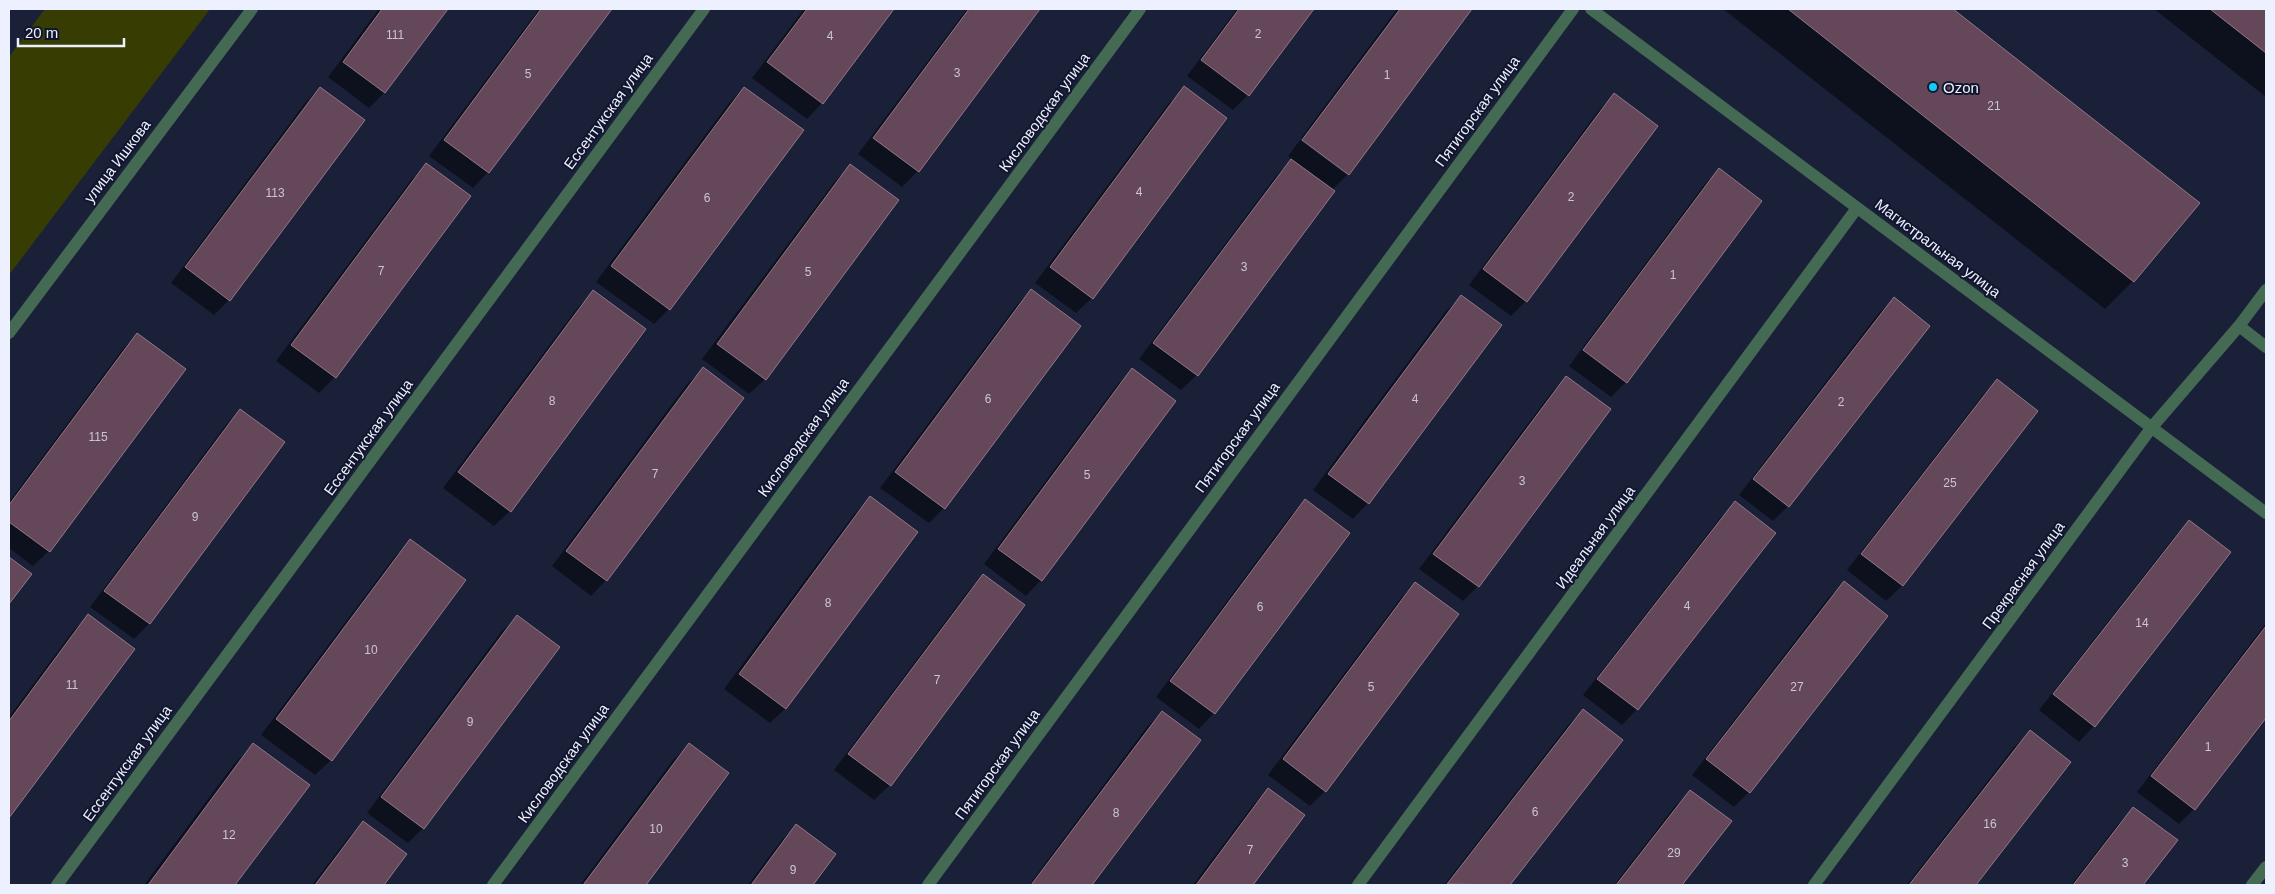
<svg xmlns="http://www.w3.org/2000/svg" width="2275" height="894" font-family="Arial,sans-serif">
<style>
.green{fill:#373d02}
.shadow{fill:#0007}
.building{fill:#644758;stroke:#967688}
.lines{fill:none;stroke-linecap:round;stroke-linejoin:round}
.minor{stroke:#446a54;stroke-width:12}
.poi-dot{fill:#13cafb;stroke:#11162e;stroke-width:2}
.labels{text-anchor:middle;dominant-baseline:central;stroke-width:4;stroke-linejoin:round;paint-order:stroke}
.number-label{font-size:12px;fill:#cbc6d5}
.poi-label{font-size:15px;fill:#edf1ff;stroke:#11162e;text-anchor:start}
.street-label{font-size:15px;fill:#edf1ff;stroke:#11162e}
</style>
<rect width="100%" height="100%" fill="#1a2038"/>
<path class="green" d="M 45,9 L 210,9 L 9,275 L 9,57 Z"/>
<g class="shadow">
<path d="M 379,9 L 447,9 L 385,92 L 369,108 L 328,77 Z"/>
<path d="M 539,9 L 610,9 L 488,172 L 473,188 L 429,156 Z"/>
<path d="M 804,9 L 893,9 L 822,103 L 807,119 L 752,78 Z"/>
<path d="M 967,9 L 1039,9 L 918,171 L 902,187 L 858,154 Z"/>
<path d="M 1237,9 L 1313,9 L 1248,95 L 1233,110 L 1187,76 Z"/>
<path d="M 1397,9 L 1471,9 L 1347,175 L 1347,172 L 1301,138 Z"/>
<path d="M 1723,9 L 1951,9 L 2198,203 L 2133,281 L 2105,309 Z"/>
<path d="M 2154,9 L 2266,9 L 2266,97 Z"/>
<path d="M 320,88 L 229,300 L 214,315 L 171,283 L 305,103 Z"/>
<path d="M 744,88 L 669,309 L 654,324 L 596,282 L 729,103 Z"/>
<path d="M 1185,88 L 1226,118 L 1092,298 L 1076,313 L 1035,283 L 1169,103 Z"/>
<path d="M 1614,95 L 1526,301 L 1511,316 L 1469,285 L 1599,110 Z"/>
<path d="M 1300,140 L 1347,175 L 1332,190 L 1333,191 L 1197,375 L 1181,390 L 1139,359 L 1276,176 L 1292,159 L 1288,156 Z"/>
<path d="M 426,165 L 469,196 L 335,377 L 319,393 L 276,361 L 411,180 Z"/>
<path d="M 851,166 L 765,379 L 749,394 L 702,359 L 835,181 Z"/>
<path d="M 1719,170 L 1626,382 L 1611,397 L 1569,366 L 1704,185 Z"/>
<path d="M 1031,290 L 944,508 L 929,523 L 880,488 L 1016,306 Z"/>
<path d="M 593,292 L 510,511 L 494,526 L 443,488 L 578,307 Z"/>
<path d="M 1462,296 L 1501,325 L 1368,503 L 1353,519 L 1313,490 L 1446,311 Z"/>
<path d="M 1894,299 L 1788,506 L 1773,521 L 1739,495 L 1878,314 Z"/>
<path d="M 137,334 L 185,369 L 49,551 L 33,566 L 9,548 L 9,502 L 122,350 Z"/>
<path d="M 703,369 L 606,580 L 591,596 L 552,566 L 687,384 Z"/>
<path d="M 1133,370 L 1175,401 L 1041,580 L 1026,596 L 984,564 L 1117,385 Z"/>
<path d="M 1566,378 L 1478,586 L 1463,601 L 1419,569 L 1551,393 Z"/>
<path d="M 1997,381 L 2037,411 L 1902,586 L 1886,601 L 1847,570 L 1982,396 Z"/>
<path d="M 240,410 L 284,443 L 149,624 L 134,639 L 90,607 L 225,426 Z"/>
<path d="M 870,498 L 786,708 L 770,723 L 724,689 L 855,513 Z"/>
<path d="M 1305,501 L 1214,713 L 1199,729 L 1156,697 L 1290,516 Z"/>
<path d="M 1735,503 L 1775,533 L 1637,709 L 1622,725 L 1583,695 L 1720,518 Z"/>
<path d="M 2189,521 L 2229,552 L 2094,726 L 2079,742 L 2039,710 L 2174,537 Z"/>
<path d="M 410,541 L 331,760 L 315,775 L 261,735 L 395,556 Z"/>
<path d="M 983,575 L 1023,605 L 890,785 L 874,800 L 834,770 L 968,591 Z"/>
<path d="M 1415,583 L 1325,791 L 1310,806 L 1268,775 L 1400,599 Z"/>
<path d="M 1844,583 L 1749,792 L 1734,807 L 1692,775 L 1828,598 Z"/>
<path d="M 88,616 L 133,649 L 9,816 L 9,717 L 73,631 Z"/>
<path d="M 517,617 L 423,828 L 408,843 L 367,813 L 501,632 Z"/>
<path d="M 2266,623 L 2266,715 L 2194,809 L 2179,824 L 2137,792 Z"/>
<path d="M 1583,710 L 1621,740 L 1509,885 L 1444,885 L 1568,725 Z"/>
<path d="M 1162,712 L 1199,740 L 1091,885 L 1029,885 L 1146,728 Z"/>
<path d="M 2030,732 L 2069,762 L 1974,885 L 1907,885 L 2014,747 Z"/>
<path d="M 253,745 L 308,785 L 234,885 L 144,885 L 234,764 Z"/>
<path d="M 689,745 L 727,774 L 644,885 L 580,885 L 673,760 Z"/>
<path d="M 1268,790 L 1303,815 L 1251,885 L 1193,885 L 1253,805 Z"/>
<path d="M 1691,791 L 1730,822 L 1680,885 L 1614,885 L 1675,806 Z"/>
<path d="M 2134,808 L 2176,840 L 2141,885 L 2071,885 L 2118,824 Z"/>
<path d="M 363,822 L 406,854 L 382,885 L 312,885 L 348,838 Z"/>
<path d="M 796,826 L 835,854 L 811,885 L 748,885 L 781,841 Z"/>
</g>
<g class="building">
<path d="M 382,9 L 448,9 L 385,93 L 343,62 Z"/>
<path d="M 541,9 L 612,9 L 489,173 L 444,140 Z"/>
<path d="M 807,9 L 894,9 L 823,104 L 767,62 Z"/>
<path d="M 969,9 L 1040,9 L 919,172 L 873,138 Z"/>
<path d="M 1239,9 L 1314,9 L 1249,96 L 1201,60 Z"/>
<path d="M 1400,9 L 1472,9 L 1349,175 L 1302,140 Z"/>
<path d="M 1788,9 L 1953,9 L 2200,203 L 2134,282 Z"/>
<path d="M 2210,9 L 2266,9 L 2266,53 Z"/>
<path d="M 1184,86 L 1227,118 L 1093,299 L 1050,267 Z"/>
<path d="M 320,87 L 365,120 L 230,301 L 185,267 Z"/>
<path d="M 744,87 L 804,130 L 670,310 L 611,266 Z"/>
<path d="M 1614,93 L 1658,126 L 1527,302 L 1483,269 Z"/>
<path d="M 1291,159 L 1335,191 L 1198,376 L 1153,343 Z"/>
<path d="M 426,163 L 471,196 L 336,378 L 291,345 Z"/>
<path d="M 850,164 L 899,200 L 766,380 L 717,344 Z"/>
<path d="M 1719,168 L 1762,201 L 1627,383 L 1583,350 Z"/>
<path d="M 1031,289 L 1081,326 L 945,509 L 895,472 Z"/>
<path d="M 593,290 L 646,329 L 511,512 L 458,472 Z"/>
<path d="M 1461,295 L 1502,325 L 1369,504 L 1328,474 Z"/>
<path d="M 1894,297 L 1930,326 L 1789,507 L 1753,479 Z"/>
<path d="M 137,333 L 186,369 L 50,552 L 9,522 L 9,505 Z"/>
<path d="M 703,367 L 744,398 L 607,581 L 566,551 Z"/>
<path d="M 1132,368 L 1176,401 L 1042,581 L 998,549 Z"/>
<path d="M 1566,376 L 1611,409 L 1479,587 L 1433,554 Z"/>
<path d="M 1997,379 L 2038,411 L 1903,586 L 1861,554 Z"/>
<path d="M 240,409 L 285,442 L 150,624 L 104,591 Z"/>
<path d="M 870,496 L 918,532 L 786,709 L 739,674 Z"/>
<path d="M 1305,499 L 1350,533 L 1215,714 L 1170,681 Z"/>
<path d="M 1735,501 L 1776,533 L 1638,710 L 1597,679 Z"/>
<path d="M 2189,520 L 2231,552 L 2095,727 L 2053,694 Z"/>
<path d="M 410,539 L 466,580 L 332,761 L 276,719 Z"/>
<path d="M 9,557 L 32,574 L 9,604 Z"/>
<path d="M 983,574 L 1025,605 L 891,786 L 848,754 Z"/>
<path d="M 1844,581 L 1888,616 L 1750,793 L 1706,759 Z"/>
<path d="M 1415,582 L 1459,614 L 1326,792 L 1283,759 Z"/>
<path d="M 88,614 L 135,649 L 9,818 L 9,721 Z"/>
<path d="M 517,615 L 560,647 L 424,829 L 381,797 Z"/>
<path d="M 2266,626 L 2266,718 L 2195,810 L 2151,776 Z"/>
<path d="M 1583,709 L 1623,740 L 1510,885 L 1447,884 Z"/>
<path d="M 1162,711 L 1201,740 L 1092,885 L 1031,885 Z"/>
<path d="M 2030,730 L 2071,762 L 1976,885 L 1909,885 Z"/>
<path d="M 253,743 L 310,785 L 235,885 L 148,885 Z"/>
<path d="M 689,743 L 729,773 L 646,885 L 583,885 Z"/>
<path d="M 1268,788 L 1305,815 L 1253,885 L 1196,885 Z"/>
<path d="M 1690,790 L 1732,821 L 1682,885 L 1616,885 Z"/>
<path d="M 2133,807 L 2178,840 L 2143,885 L 2073,885 Z"/>
<path d="M 363,821 L 407,854 L 384,885 L 315,885 Z"/>
<path d="M 796,824 L 836,854 L 813,885 L 751,885 Z"/>
</g>
<g class="lines">
<g class="minor">
<path d="M 1591,9 L 2266,513"/>
<path d="M 2239,326 L 2266,347"/>
<path d="M 9,333 L 252,9"/>
<path d="M 57,885 L 704,9"/>
<path d="M 493,885 L 1140,9"/>
<path d="M 928,885 L 1573,9"/>
<path d="M 1358,885 L 1857,208"/>
<path d="M 1814,885 L 2152,427 L 2239,326 L 2266,290"/>
<path d="M 2252,885 L 2266,867"/>
</g>
</g>
<circle class="poi-dot" cx="1933" cy="87" r="5"/>
<g class="labels">
<g class="number-label">
<text x="1258" y="34">2</text>
<text x="395" y="35">111</text>
<text x="830" y="36">4</text>
<text x="957" y="73">3</text>
<text x="528" y="74">5</text>
<text x="1387" y="75">1</text>
<text x="1994" y="106">21</text>
<text x="1139" y="192">4</text>
<text x="275" y="193">113</text>
<text x="1571" y="197">2</text>
<text x="707" y="198">6</text>
<text x="1244" y="267">3</text>
<text x="381" y="271">7</text>
<text x="808" y="272">5</text>
<text x="1673" y="275">1</text>
<text x="988" y="399">6</text>
<text x="1415" y="399">4</text>
<text x="552" y="401">8</text>
<text x="1841" y="402">2</text>
<text x="98" y="437">115</text>
<text x="655" y="474">7</text>
<text x="1087" y="475">5</text>
<text x="1522" y="481">3</text>
<text x="1950" y="483">25</text>
<text x="195" y="517">9</text>
<text x="828" y="603">8</text>
<text x="1687" y="606">4</text>
<text x="1260" y="607">6</text>
<text x="2142" y="623">14</text>
<text x="371" y="650">10</text>
<text x="937" y="680">7</text>
<text x="72" y="685">11</text>
<text x="1371" y="687">5</text>
<text x="1797" y="687">27</text>
<text x="470" y="722">9</text>
<text x="2208" y="747">1</text>
<text x="1535" y="812">6</text>
<text x="1116" y="813">8</text>
<text x="1990" y="824">16</text>
<text x="656" y="829">10</text>
<text x="229" y="835">12</text>
<text x="1250" y="850">7</text>
<text x="1674" y="853">29</text>
<text x="2125" y="863">3</text>
<text x="793" y="870">9</text>
</g>
<g class="poi-label">
<text x="1943" y="87">Ozon</text>
</g>
<g class="street-label">
<text transform="translate(608 111) rotate(-54)">Ессентукская улица</text>
<text transform="translate(1477 111) rotate(-54)">Пятигорская улица</text>
<text transform="translate(1044 112) rotate(-54)">Кисловодская улица</text>
<text transform="translate(117 161) rotate(-53)">улица Ишкова</text>
<text transform="translate(1938 248) rotate(37)">Магистральная улица</text>
<text transform="translate(368 437) rotate(-54)">Ессентукская улица</text>
<text transform="translate(803 437) rotate(-54)">Кисловодская улица</text>
<text transform="translate(1237 437) rotate(-54)">Пятигорская улица</text>
<text transform="translate(1595 537) rotate(-54)">Идеальная улица</text>
<text transform="translate(2023 575) rotate(-54)">Прекрасная улица</text>
<text transform="translate(127 763) rotate(-54)">Ессентукская улица</text>
<text transform="translate(563 763) rotate(-54)">Кисловодская улица</text>
<text transform="translate(997 764) rotate(-54)">Пятигорская улица</text>
</g>
</g>
<rect width="2275" height="894" fill="none" stroke="#edf1ff" stroke-width="20"/>
<path d="M18 38v8h106v-8" fill="none" stroke="#edf1ff" stroke-width="2.5"/>
<text x="25" y="38" font-size="15" fill="#edf1ff" stroke="#11162e" stroke-width="4" paint-order="stroke">20 m</text>
</svg>
